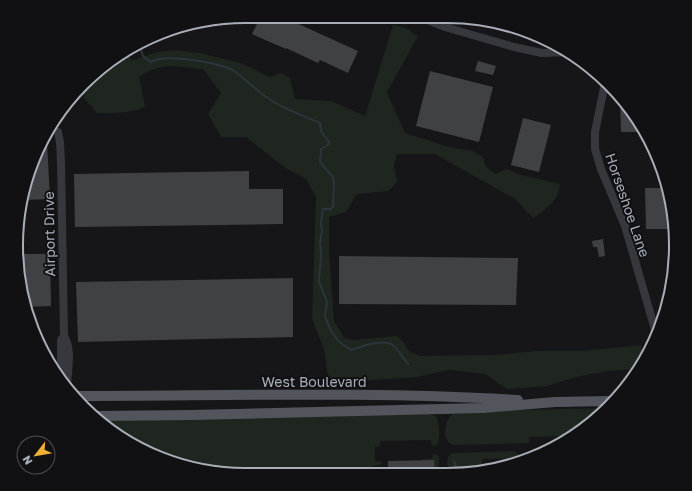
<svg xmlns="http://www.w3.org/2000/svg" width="692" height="491" font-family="'Golos Text',sans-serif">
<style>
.green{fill:#1e261f}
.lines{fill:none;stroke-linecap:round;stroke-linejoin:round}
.stream{stroke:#2c353c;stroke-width:2}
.building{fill:#404145}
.minor{stroke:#37383d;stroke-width:8}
.major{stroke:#53555c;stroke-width:10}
.labels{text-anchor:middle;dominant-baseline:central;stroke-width:4;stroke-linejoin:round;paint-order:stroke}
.street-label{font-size:14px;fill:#a8adb8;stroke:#111113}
.rim{fill:none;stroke:#a8adb8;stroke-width:2}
</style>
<rect width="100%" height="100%" fill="#161618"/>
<g class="green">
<path d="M 393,25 L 406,28 L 418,36 L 387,92 L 405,133 L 449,147 L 473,151 L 483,157 L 486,167 L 496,174 L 507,169 L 521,175 L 560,184 C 559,201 545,210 533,218 L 515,199 L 435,154 L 397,154 L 394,165 L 397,182 L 388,191 L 357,194 L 346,212 L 329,217 L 329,250 L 334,321 L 344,338 L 353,340 L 396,336 L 401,339 L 409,351 L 420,356 L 495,355 L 537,351 L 582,351 L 641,345 L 645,357 L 636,369 L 607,371 L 576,377 L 547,386 L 507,389 L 485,374 L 449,370 L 417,377 L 329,383 L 324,349 L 312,319 L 316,197 L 306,179 L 284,167 L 246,137 L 221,137 L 208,114 L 221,93 L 203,69 C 176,67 163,61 139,77 L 145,107 C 129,114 113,113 97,113 L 84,98 L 81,87 L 118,55 L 129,50 L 128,51 L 131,61 L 157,52 L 174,50 L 200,53 L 241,63 L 270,77 L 281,73 L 290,78 L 295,99 L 331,101 L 365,116 Z"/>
<path d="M 605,408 L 598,418 L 570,436 L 529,437 L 529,443 L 453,445 C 441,441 443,416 457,412 Z"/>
<path d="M 426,413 C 430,414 433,415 436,417 C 440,423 440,437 438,444 L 432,446 L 431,440 L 380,441 L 380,446 L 375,447 L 375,461 L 382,462 L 382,463 L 380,465 L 372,466 L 372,474 L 231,475 L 144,451 L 104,420 Z"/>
<path d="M 514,451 L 518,454 L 518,460 L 515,462 L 514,458 L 483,459 L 482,464 L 477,465 L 477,473 L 453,473 L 447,465 L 448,457 L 452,453 L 456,453 Z"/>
<path d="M 433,453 L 439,456 L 439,467 L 434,468 L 434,460 L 423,460 L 423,459 L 432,459 Z"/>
</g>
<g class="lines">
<g class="stream">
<path d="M 138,46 L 141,50 L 143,56 L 151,62 C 164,53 222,63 234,71 C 246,79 256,91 268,98 C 281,108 304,116 320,123 L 321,131 L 329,142 L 328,145 L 321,149 L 320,162 L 333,177 L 334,183 L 333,207 L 331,209 L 323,209 L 321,223 L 322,231 L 320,243 L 321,253 L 319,282 L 327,302 L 325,316 L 331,331 L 339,342 L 351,350 C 361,347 381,339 391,344 C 398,348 403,358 408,364"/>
<path d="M 454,461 L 458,473"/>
</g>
</g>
<g class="building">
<path d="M 261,16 L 283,17 L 358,51 L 348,73 L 320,60 L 318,63 L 286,48 L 286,49 L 252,34 Z"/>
<path d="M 478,61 L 496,66 L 493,75 L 475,71 Z"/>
<path d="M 430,71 L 493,87 L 479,142 L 416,126 Z"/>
<path d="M 620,96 L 632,117 L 641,132 L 621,132 Z"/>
<path d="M 523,118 L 551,125 L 539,172 L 511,165 Z"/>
<path d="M 42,141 L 47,141 L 50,199 L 23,200 L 40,144 Z"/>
<path d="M 249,171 L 249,189 L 283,189 L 283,224 L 75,227 L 74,174 Z"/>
<path d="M 645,188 L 666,188 L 671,229 L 646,229 Z"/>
<path d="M 603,239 L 605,256 L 599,257 L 597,247 L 593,247 L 592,241 Z"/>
<path d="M 18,254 L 50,254 L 51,306 L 26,307 L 18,275 Z"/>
<path d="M 339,256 L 518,258 L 516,305 L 339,304 Z"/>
<path d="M 293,278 L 293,337 L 78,342 L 76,282 Z"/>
<path d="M 434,460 L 435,473 L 388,474 L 388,461 Z"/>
</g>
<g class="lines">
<g class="minor">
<path d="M 425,19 L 445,27 L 514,47 L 542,53 L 567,52"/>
<path d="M 605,83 L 595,132 L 595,149 L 601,169 L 625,226 L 656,333"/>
<path d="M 58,132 L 60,142 L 61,162 L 64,336"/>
<path d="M 67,386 L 61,375 L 61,340 L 64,336 C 73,350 67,372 67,388"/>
</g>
<g class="major">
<path d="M 73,396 C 221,396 370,391 518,400"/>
<path d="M 97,416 L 190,415 L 483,408 L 555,402 L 611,401"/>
</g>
</g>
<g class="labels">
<g class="street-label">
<text transform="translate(628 205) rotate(71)">Horseshoe Lane</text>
<text transform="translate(49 234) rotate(-91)">Airport Drive</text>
<text x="314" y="381">West Boulevard</text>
</g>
</g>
<path d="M0 0H692V491H0ZM245 23H447A222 222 0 0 1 669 245V246A222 222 0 0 1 447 468H245A222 222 0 0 1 23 246V245A222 222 0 0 1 245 23Z" fill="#111113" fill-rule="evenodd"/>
<path class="rim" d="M245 23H447A222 222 0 0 1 669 245V246A222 222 0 0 1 447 468H245A222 222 0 0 1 23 246V245A222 222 0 0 1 245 23Z"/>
<g transform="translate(36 455) rotate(239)"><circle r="19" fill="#111113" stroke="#4d4f55"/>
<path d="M0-3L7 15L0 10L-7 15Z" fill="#f2b134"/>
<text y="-6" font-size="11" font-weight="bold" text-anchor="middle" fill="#a8adb8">N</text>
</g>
</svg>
